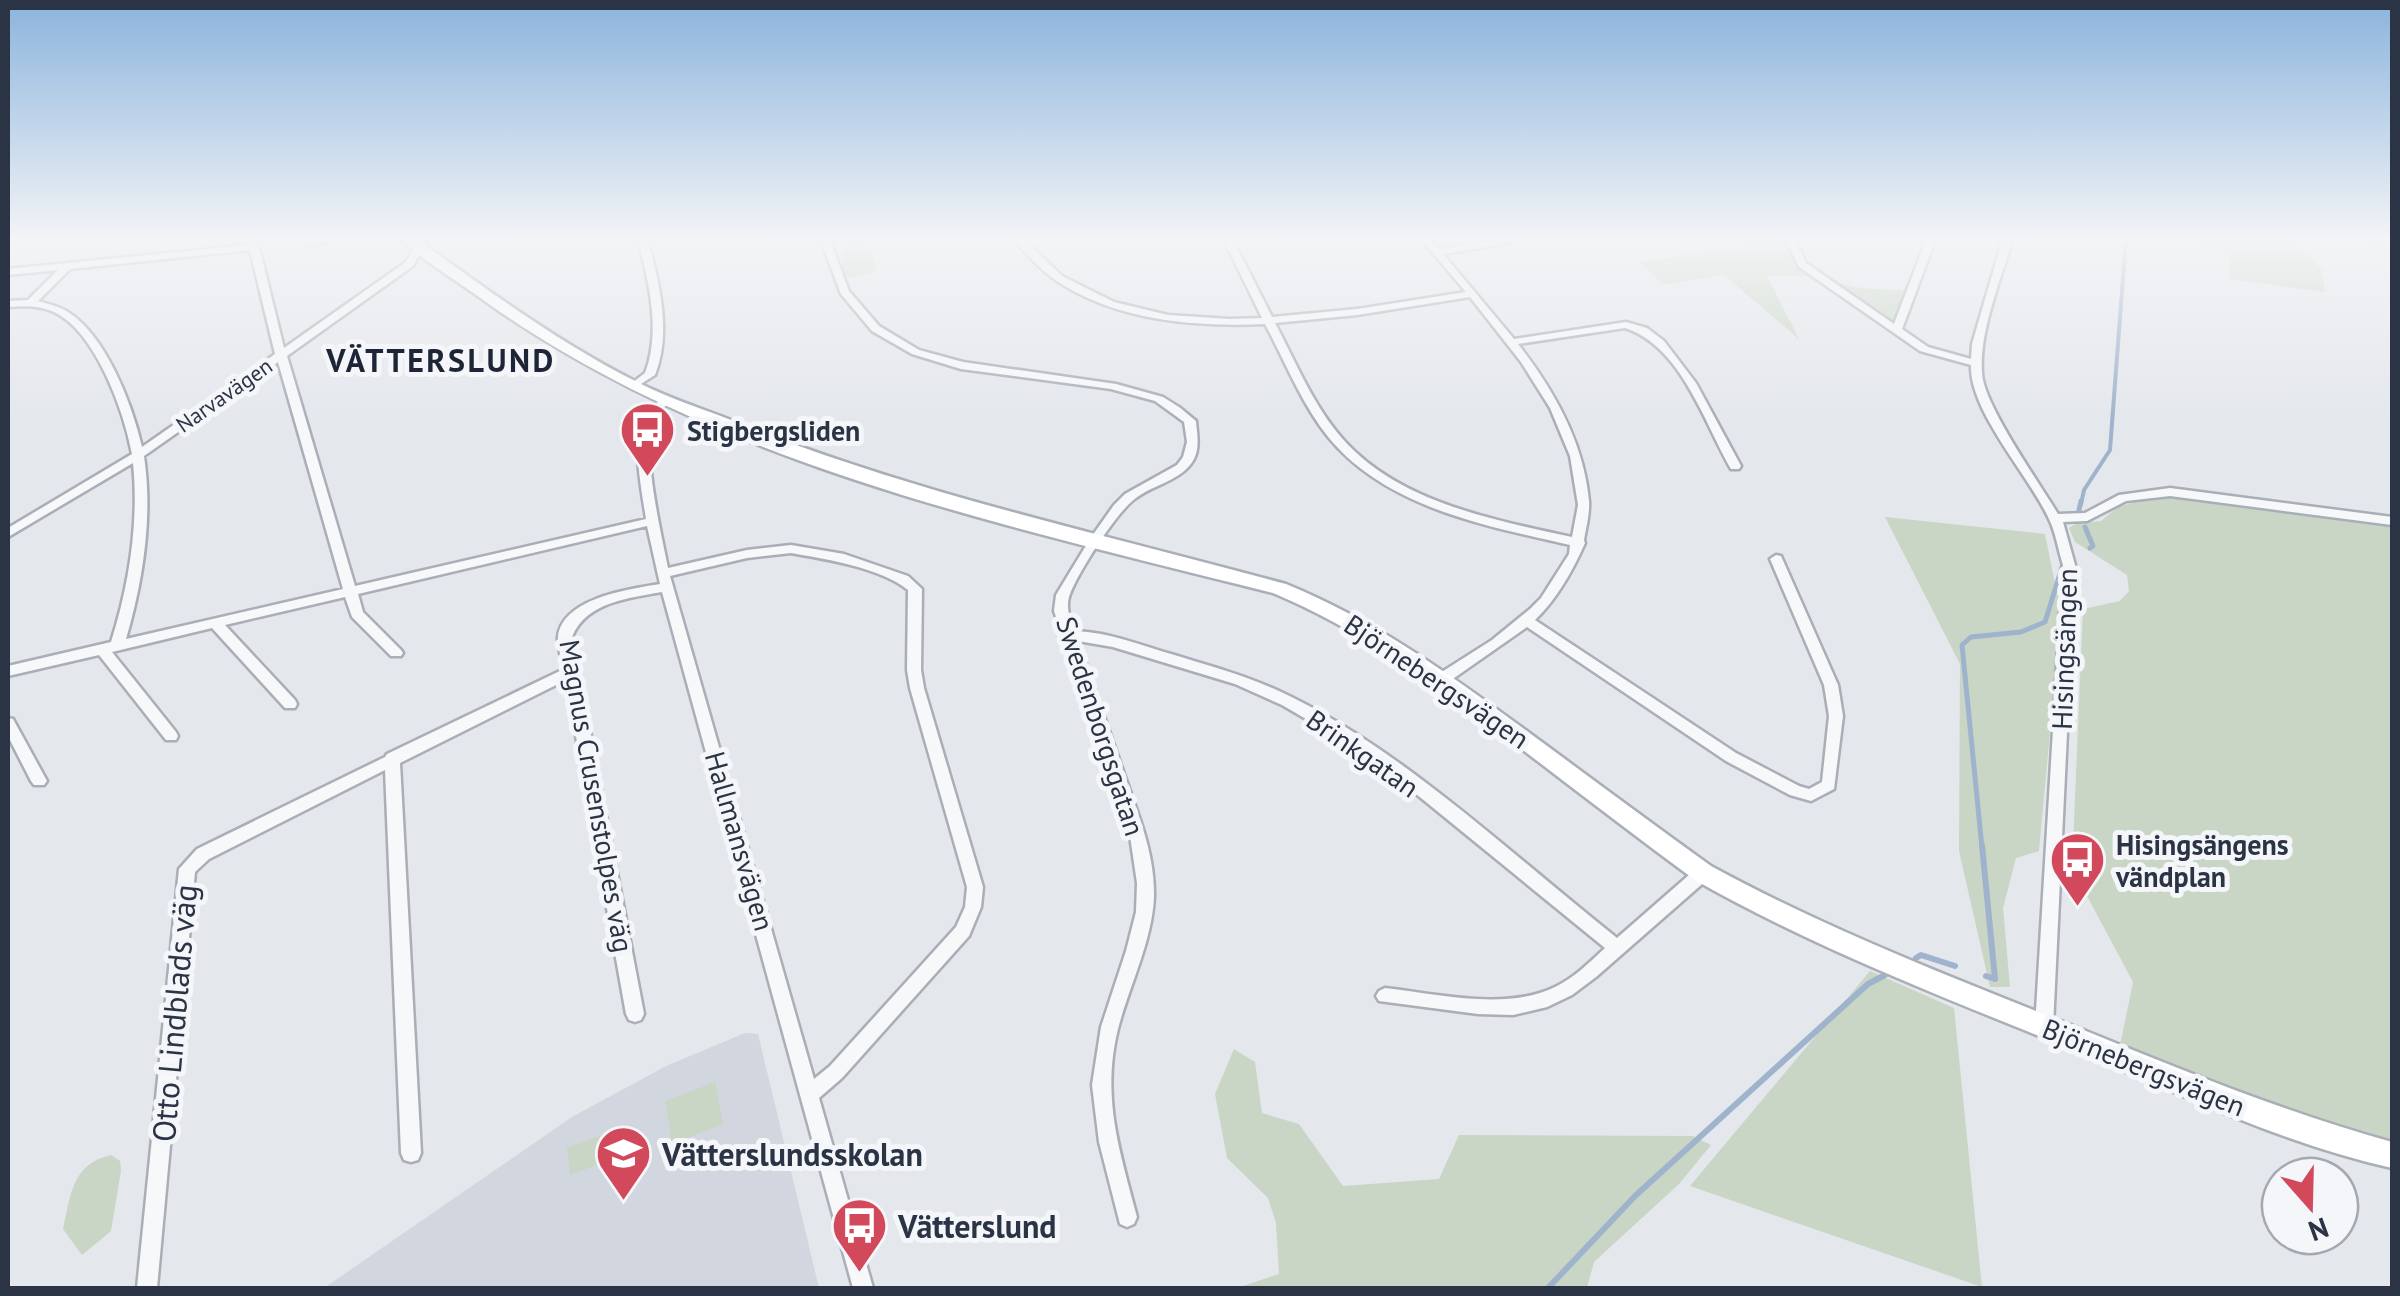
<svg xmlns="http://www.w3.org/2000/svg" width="2400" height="1296" font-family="'PT Sans',sans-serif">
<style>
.built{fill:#d2d6de}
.green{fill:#c9d6c5}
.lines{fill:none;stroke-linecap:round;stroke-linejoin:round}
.stream-far2{stroke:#9fb4cc;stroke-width:4}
.stream-far1{stroke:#9fb4cc;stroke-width:5}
.stream{stroke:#9fb4cc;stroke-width:6}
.street-casing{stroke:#a9aeb7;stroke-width:5}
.secondary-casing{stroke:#a9aeb7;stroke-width:5}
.street{fill:#f7f8fa;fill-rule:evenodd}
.secondary{fill:#fff;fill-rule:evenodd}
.labels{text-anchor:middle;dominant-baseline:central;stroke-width:10;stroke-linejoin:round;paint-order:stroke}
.far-street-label{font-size:22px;fill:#2b3445;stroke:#f4f6f9}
.poi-label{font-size:28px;font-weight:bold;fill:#2b3445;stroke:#f4f6f9;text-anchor:start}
.street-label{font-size:28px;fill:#2b3445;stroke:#f4f6f9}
.far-district-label{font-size:32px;font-weight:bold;letter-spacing:2.5px;fill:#1d2536;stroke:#f4f6f9}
.near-street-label{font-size:32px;fill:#2b3445;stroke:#f4f6f9}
.near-poi-label{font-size:32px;font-weight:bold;fill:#2b3445;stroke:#f4f6f9;text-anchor:start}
</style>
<rect width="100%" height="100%" fill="#e4e7ec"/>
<path class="built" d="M 745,1033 L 758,1034 L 819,1288 L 324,1288 L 572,1117 L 666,1066 Z"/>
<g class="green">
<path d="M 1737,238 L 1793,238 C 1819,294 1864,289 1917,290 L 1900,336 L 1808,276 L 1767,276 L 1799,339 L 1724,275 L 1664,285 L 1639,262 L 1740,246 Z"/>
<path d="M 2156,238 L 2392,238 L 2392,252 L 2351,243 L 2297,245 L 2321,268 L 2325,292 L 2230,279 L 2229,254 Z"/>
<path d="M 865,240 L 878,268 L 870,274 L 843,278 L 841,244 Z"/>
<path d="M 2148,498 L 2216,499 L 2392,524 L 2392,1143 L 2207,1081 L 2120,1046 L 2133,982 L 2072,868 L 2083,609 L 2120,601 L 2129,591 L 2127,575 L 2075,542 L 2069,528 L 2077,523 L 2101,521 L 2118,507 Z"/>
<path d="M 1885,517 L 2045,534 L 2061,613 L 2039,851 L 2016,858 L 2003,908 L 2010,987 L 1990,987 L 1959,851 L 1960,664 Z"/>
<path d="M 1870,971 L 1954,1008 L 1982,1287 L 1690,1186 Z"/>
<path d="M 1234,1049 L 1255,1062 L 1262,1113 L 1299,1124 L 1343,1186 L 1439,1179 L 1459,1135 L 1693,1136 L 1711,1145 L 1679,1184 L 1594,1262 L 1587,1288 L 1237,1288 L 1279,1274 L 1276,1223 L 1268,1198 L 1227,1158 L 1215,1094 Z"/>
<path d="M 715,1082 L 723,1124 L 672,1144 L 665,1101 Z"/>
<path d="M 607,1133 L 610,1160 L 570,1175 L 567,1148 Z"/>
<path d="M 111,1155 L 120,1161 L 121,1171 L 111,1231 L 82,1255 L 63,1229 C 71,1194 72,1164 111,1155 Z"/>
</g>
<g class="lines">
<path class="stream-far2" d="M 2081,504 L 2084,490 L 2110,450 L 2126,238"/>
<g class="stream-far1">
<path d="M 2079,510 L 2081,501"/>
<path d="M 2085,527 L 2093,546 L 2090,548"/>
<path d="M 1982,848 L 1962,645 L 1971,637 L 2021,632 L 2045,622 L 2063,564"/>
</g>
<g class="stream">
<path d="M 1982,845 L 1995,979 L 1986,976"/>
<path d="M 1916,958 L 1921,955 L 1955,966"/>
<path d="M 1548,1288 L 1635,1196 L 1868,984 L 1885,975"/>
</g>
<defs>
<g id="street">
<path d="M 244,238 L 253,238 L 259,247 L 284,348 L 406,262 L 419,238 L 428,238 L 413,266 L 287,356 L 355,586 L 646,519 C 642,492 631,441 644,416 C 649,406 658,401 668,397 L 674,400 C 668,405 659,409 655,416 C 639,441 662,537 668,568 L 747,550 L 791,545 L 844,554 L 908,576 L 922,589 L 921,670 L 924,688 L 983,887 L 981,907 L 969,936 L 842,1078 L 819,1098 L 873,1288 L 853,1288 L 662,592 C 629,598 586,602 572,637 L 644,1014 L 641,1020 L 635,1022 L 629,1020 L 626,1014 L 566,680 L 400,763 L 421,1153 L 418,1160 L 411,1162 L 404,1160 L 401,1153 L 385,770 L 209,859 L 195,872 L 157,1288 L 137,1288 L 179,869 L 197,849 L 385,757 L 387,754 L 564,669 C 562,659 557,646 558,637 C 562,598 630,589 660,584 L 647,526 L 358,594 L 363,612 L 401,650 L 403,653 L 401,656 L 391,656 L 352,617 L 345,597 L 225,625 L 295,700 L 297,704 L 295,708 L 285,708 L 212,628 L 112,652 L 176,732 L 178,736 L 176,740 L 166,740 L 99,655 L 8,676 L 8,666 L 111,642 C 129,585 139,523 133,463 L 8,537 L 8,528 L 132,454 C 124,411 96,332 54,312 C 38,305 24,306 8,307 L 8,301 L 28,300 L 58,270 L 8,275 L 8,269 L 248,245 ZM 250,250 L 275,354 L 142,447 C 132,404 106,336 68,312 C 59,306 48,304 38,301 L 70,269 ZM 278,362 L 343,589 L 126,639 C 143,581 153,516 144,456 ZM 791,553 C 826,559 881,568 908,590 L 907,670 L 910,688 L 967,887 L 965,907 L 956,927 L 830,1066 L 814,1079 L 670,576 L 747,558 Z"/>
<path d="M 316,238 L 345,238 L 310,245 L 305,242 Z"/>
<path d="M 637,238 L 647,238 C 659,281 672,332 655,375 L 633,389 L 628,386 L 645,373 C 661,332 649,280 637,238 Z"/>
<path d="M 820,238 L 829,238 L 849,291 L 879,326 L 919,350 L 963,362 L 1116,384 L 1163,397 L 1179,407 L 1196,421 C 1197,434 1200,447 1194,459 C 1182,481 1154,484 1136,498 C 1117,511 1079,571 1070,594 C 1065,607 1070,619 1075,631 C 1108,632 1140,645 1171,654 C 1207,665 1244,675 1279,691 C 1400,747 1512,855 1617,938 L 1697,868 L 1703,866 L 1709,868 L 1711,873 L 1709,878 L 1596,977 L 1572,995 L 1547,1007 L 1513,1015 L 1478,1014 L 1379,1001 L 1376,996 L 1379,991 L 1385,988 C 1438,994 1506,1011 1555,987 C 1574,978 1590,962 1605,948 L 1410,789 L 1325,730 L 1282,705 L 1235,684 L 1113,647 L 1078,641 C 1093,684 1108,727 1123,771 C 1137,812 1155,852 1154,897 C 1152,942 1129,986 1118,1029 C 1101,1097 1120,1152 1137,1217 L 1134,1224 L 1127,1227 L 1120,1224 L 1099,1142 L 1092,1085 L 1101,1027 L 1126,951 L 1136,912 L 1137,883 L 1130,836 L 1054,611 L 1056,595 L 1090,539 L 1114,505 L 1125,494 L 1177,465 L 1183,457 L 1187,442 L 1184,422 L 1155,401 L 1111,389 L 961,369 L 912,354 L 872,331 L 841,294 Z"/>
<path d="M 1012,238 L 1022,238 L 1062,276 L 1114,302 L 1168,315 L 1230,319 L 1262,318 L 1223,238 L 1232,238 L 1272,317 L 1357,309 L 1466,292 L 1420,238 L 1429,238 L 1439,249 L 1511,238 L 1538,238 L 1443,254 L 1514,339 L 1626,322 L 1647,328 L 1664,341 L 1696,383 L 1741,466 L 1739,469 L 1731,469 C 1704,422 1681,346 1625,328 L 1518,344 C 1554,390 1584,443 1589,501 C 1590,514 1586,528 1584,540 L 1585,543 C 1573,570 1557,599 1535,620 L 1736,753 L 1799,786 L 1809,789 L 1822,782 L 1829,716 L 1824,685 L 1770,559 L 1776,555 L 1781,556 L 1838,685 L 1843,716 L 1834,789 L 1811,801 L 1790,795 L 1726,761 L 1527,627 L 1447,683 L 1437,683 L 1435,679 L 1437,675 L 1492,640 L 1530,609 L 1541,598 L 1569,554 L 1570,545 C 1487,526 1387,508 1329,438 C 1302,405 1285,361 1265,324 C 1195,327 1117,321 1057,281 C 1040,270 1025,252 1012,238 ZM 1470,297 L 1521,362 L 1550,408 L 1570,456 L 1578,505 L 1572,537 C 1490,519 1391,501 1336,431 C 1311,400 1294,359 1275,323 L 1357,315 Z"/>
<path d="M 1785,238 L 1794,238 L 1806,263 L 1894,324 L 1927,238 L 1936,238 L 1902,329 L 1928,347 L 1971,359 L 1972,344 L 2003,238 L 2013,238 C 2001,280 1979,330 1982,373 C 1983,404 2040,484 2058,514 L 2085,513 L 2119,495 L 2170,488 L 2392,517 L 2392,525 L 2170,496 L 2126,501 L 2087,521 L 2063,522 L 2075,565 L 2053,1027 L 2050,1033 L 2044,1035 L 2038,1033 L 2035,1027 L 2063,565 C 2058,550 2056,533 2049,519 C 2030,477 1969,411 1971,365 L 1920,351 L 1799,267 Z"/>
<path d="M 8,718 L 13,719 L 47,781 L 44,785 L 34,785 L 31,781 L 8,736 Z"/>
</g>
<path id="secondary" d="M 400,238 L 415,238 C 488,290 559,343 639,383 C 669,398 700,408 731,420 C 911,493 1099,533 1286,584 C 1372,619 1445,671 1520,726 C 1584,773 1647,820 1711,866 C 1832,932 1959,980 2086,1031 C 2187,1072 2287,1113 2392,1142 L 2392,1168 C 2281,1143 2176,1092 2071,1049 C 1943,997 1815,948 1695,880 C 1631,833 1569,785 1506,737 C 1432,682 1359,629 1273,593 C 1001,524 711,464 479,297 C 453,278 423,261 400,238 Z"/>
</defs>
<use href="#street" class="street-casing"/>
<use href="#secondary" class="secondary-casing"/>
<use href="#street" class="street"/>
<use href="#secondary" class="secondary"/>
</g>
<linearGradient id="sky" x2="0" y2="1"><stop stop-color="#8bb4dd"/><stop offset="0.57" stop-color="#f3f4f6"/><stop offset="1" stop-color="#f3f4f6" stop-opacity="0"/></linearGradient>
<rect width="2400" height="420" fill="url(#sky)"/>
<defs>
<symbol id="bus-pin" viewBox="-11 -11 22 30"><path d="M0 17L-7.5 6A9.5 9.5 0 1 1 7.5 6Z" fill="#d1495b" stroke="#f4f6f9"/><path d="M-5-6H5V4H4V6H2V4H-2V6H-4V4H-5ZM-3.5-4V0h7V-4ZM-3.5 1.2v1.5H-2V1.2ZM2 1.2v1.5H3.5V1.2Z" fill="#fff"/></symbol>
<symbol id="school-pin" viewBox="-11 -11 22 30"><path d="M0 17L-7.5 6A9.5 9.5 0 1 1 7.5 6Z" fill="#d1495b" stroke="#f4f6f9"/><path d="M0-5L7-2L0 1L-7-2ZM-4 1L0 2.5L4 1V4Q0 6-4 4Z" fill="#fff"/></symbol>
</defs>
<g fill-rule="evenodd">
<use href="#bus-pin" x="616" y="398" width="63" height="86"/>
<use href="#bus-pin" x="2046" y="828" width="63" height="86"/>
<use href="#school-pin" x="592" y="1122" width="63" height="86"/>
<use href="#bus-pin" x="828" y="1194" width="63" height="86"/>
</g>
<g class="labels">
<g class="far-street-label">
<text transform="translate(224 395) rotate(-35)">Narvavägen</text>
</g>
<g class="poi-label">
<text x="687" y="430">Stigbergsliden</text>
<text x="2116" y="844">Hisingsängens<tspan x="2116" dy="32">vändplan</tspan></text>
</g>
<g class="street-label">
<text transform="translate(2064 649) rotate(-88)">Hisingsängen</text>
<text transform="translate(1437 681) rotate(34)">Björnebergsvägen</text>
<text transform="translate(1101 726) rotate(72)">Swedenborgsgatan</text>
<text transform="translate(1363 753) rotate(35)">Brinkgatan</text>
<text transform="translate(597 796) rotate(80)">Magnus Crusenstolpes väg</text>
<text transform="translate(740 841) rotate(74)">Hallmansvägen</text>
<text transform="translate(2144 1067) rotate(22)">Björnebergsvägen</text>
</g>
<g class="far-district-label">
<text x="441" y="360">VÄTTERSLUND</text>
</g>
<g class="near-street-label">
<text transform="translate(174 1013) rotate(-85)">Otto Lindblads väg</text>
</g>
<g class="near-poi-label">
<text x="662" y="1154">Vätterslundsskolan</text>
<text x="898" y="1226">Vätterslund</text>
</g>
</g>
<rect width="2400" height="1296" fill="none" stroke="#2b3445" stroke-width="20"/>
<g transform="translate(2310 1206) rotate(160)"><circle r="48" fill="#f4f6f9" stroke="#a4a8b1" stroke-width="2.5"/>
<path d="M0-8L18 38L0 25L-18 38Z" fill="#d1495b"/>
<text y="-15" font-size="28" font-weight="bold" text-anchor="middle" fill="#2b3445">N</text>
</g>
</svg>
